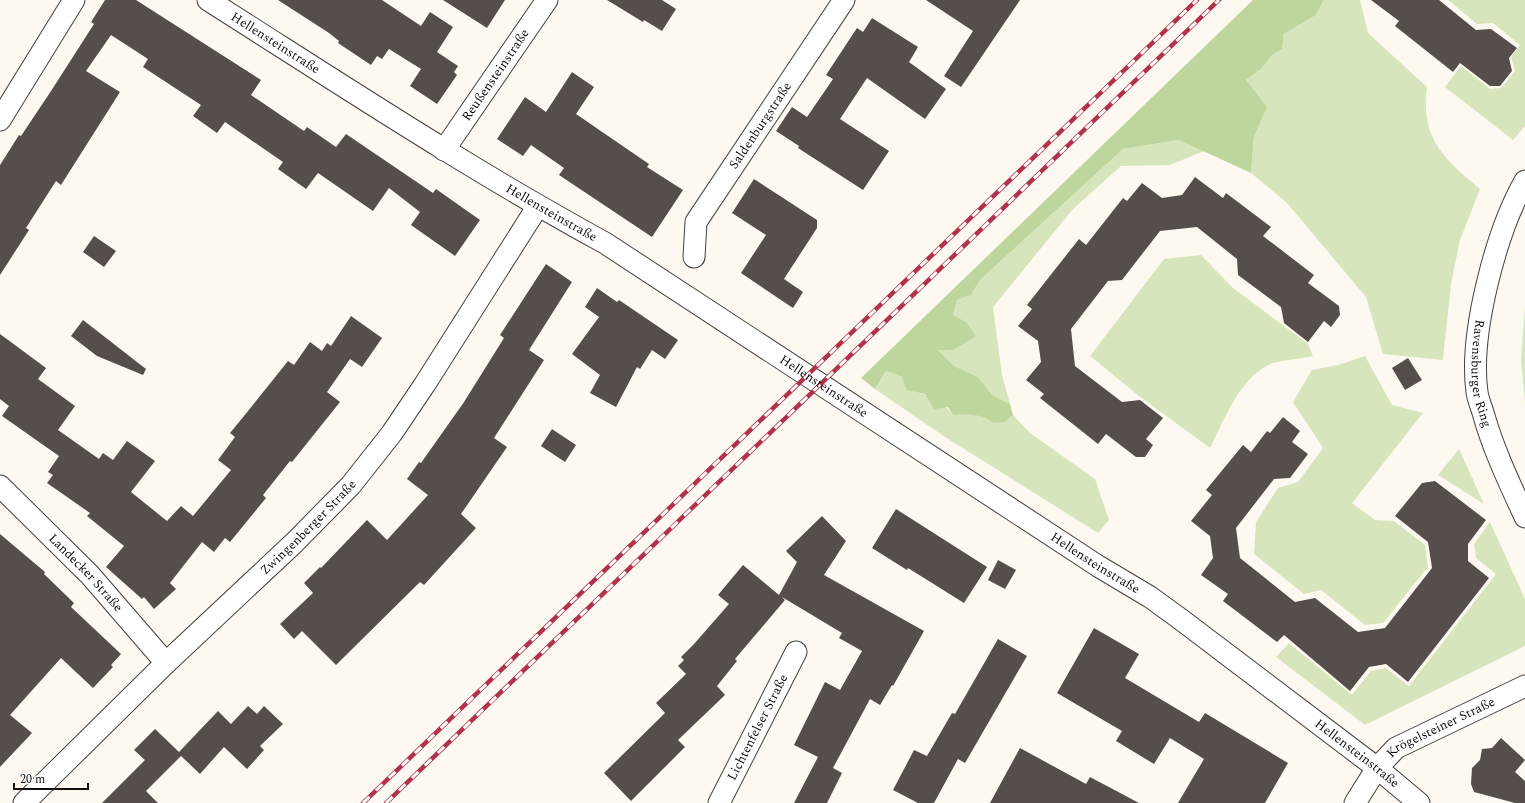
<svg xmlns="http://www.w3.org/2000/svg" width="1525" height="803" font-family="Spectral,serif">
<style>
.green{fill:#d7e5bc}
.forest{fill:#bed59d}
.building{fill:#554e4b}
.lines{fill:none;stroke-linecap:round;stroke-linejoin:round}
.street-casing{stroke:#414141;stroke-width:23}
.street{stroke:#fff;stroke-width:21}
.rail-casing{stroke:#b23249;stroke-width:4.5}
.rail{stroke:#fff;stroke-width:3;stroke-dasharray:9;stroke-linecap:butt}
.labels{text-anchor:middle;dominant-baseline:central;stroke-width:4;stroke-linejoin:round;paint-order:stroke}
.street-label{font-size:13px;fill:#0e0e0e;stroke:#fff}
</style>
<rect width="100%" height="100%" fill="#fef9f0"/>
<g class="green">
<path d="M 1324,0 L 1360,0 L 1368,33 L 1427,87 C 1420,138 1444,159 1480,189 L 1460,240 L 1451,284 L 1443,360 L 1383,354 L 1366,297 L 1287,203 L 1251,173 L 1254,136 L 1266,107 L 1246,80 L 1261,69 L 1272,55 L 1282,49 L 1284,34 L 1316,15 Z"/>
<path d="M 1448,0 L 1525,0 L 1525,126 L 1513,140 L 1445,87 L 1461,66 L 1490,89 L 1501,88 L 1515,71 L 1511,57 L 1520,45 L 1493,23 L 1477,24 Z"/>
<path d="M 1179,140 L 1204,151 L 1170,165 L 1121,166 L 1073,209 L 993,307 L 1002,375 L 1010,404 L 992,395 L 978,377 L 954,366 L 938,350 L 953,350 L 966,322 L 953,315 L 957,300 L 971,295 L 980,280 L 1123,149 Z"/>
<path d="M 1201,255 L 1233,288 L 1308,344 L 1313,356 C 1301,359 1278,360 1268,365 C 1238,381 1225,419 1210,448 L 1139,396 L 1090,356 L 1164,259 Z"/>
<path d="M 1525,306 L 1525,404 L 1521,359 Z"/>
<path d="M 1365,356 L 1392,405 L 1423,413 L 1352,503 L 1375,520 L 1394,521 L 1425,545 L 1428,567 L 1383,623 L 1365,625 L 1321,590 L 1304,594 L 1254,554 L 1256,522 L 1278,488 L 1298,482 L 1323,448 L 1293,402 L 1312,370 L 1338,365 Z"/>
<path d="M 886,371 L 902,377 L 906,390 C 924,393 942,399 953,415 L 976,415 L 1005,422 L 1013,415 L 1030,433 L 1095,479 L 1109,520 L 1098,533 L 945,437 L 875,389 Z"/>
<path d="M 1459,449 L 1484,504 L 1438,475 Z"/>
<path d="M 1490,522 L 1525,599 L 1525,646 L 1365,725 L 1276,657 L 1289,643 L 1352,695 L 1371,671 L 1386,668 L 1409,686 L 1496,574 L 1476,558 L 1474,544 Z"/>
</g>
<path class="forest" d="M 1253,0 L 1324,0 L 1316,15 L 1284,34 L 1282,49 L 1272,55 L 1261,69 L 1246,80 L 1267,107 L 1254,136 L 1251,173 L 1179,140 L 1123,149 L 980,280 L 971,295 L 957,300 L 953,315 L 966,322 L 976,336 L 953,350 L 938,350 L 954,366 L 978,377 L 992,395 L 1010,404 L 1013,415 L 1005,422 L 993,423 C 982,413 968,415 953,415 L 948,407 L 934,409 L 925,394 L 906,390 L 902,377 L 886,371 L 875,389 L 861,378 Z"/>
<g class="building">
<path d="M 105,0 L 136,0 L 261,80 L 251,95 L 304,131 L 307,127 L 336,147 L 346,134 L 433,193 L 436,189 L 480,220 L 455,256 L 411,225 L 420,212 L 389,188 L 373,211 L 318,173 L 306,189 L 278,169 L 283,162 L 225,122 L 217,133 L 193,116 L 201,105 L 143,67 L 148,59 L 111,35 L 86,71 L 120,92 L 61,185 L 56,181 L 26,228 L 29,230 L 0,275 L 0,165 L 19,135 L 21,136 L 51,91 L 94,24 L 91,22 Z"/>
<path d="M 278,0 L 382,0 L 421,26 L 430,12 L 453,27 L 437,52 L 458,66 L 454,72 L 457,75 L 437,104 L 410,86 L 421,69 L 389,49 L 382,59 L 377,56 L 371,65 L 338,43 L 339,41 L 329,33 Z"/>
<path d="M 443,0 L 505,0 L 487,28 Z"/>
<path d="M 607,0 L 662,0 L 676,9 L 662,31 L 644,20 L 643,22 Z"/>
<path d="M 926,0 L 1020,0 L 961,87 L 944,76 L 973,31 Z"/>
<path d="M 1371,0 L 1439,0 L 1476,30 L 1491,29 L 1517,48 L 1509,58 L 1512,71 L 1500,86 L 1490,86 L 1460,63 L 1453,72 L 1395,26 L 1399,21 Z"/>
<path d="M 872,18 L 918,47 L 909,62 L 946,89 L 925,119 L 867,78 L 840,119 L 889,151 L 863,190 L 798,148 L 799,146 L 776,131 L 792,107 L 807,117 L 833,79 L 826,75 L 857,28 L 863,32 Z"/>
<path d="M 572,72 L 594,87 L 576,114 L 649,164 L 647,167 L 683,190 L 652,237 L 559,175 L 564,168 L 531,145 L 523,156 L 497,139 L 525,97 L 546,112 Z"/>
<path d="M 1195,177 L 1223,198 L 1226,193 L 1271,227 L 1263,236 L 1314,275 L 1308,283 L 1339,306 L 1340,315 L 1331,327 L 1324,321 L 1308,342 L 1284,323 L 1281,307 L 1238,275 L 1237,259 L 1197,227 L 1160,231 L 1122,280 L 1108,281 L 1071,329 L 1075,366 L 1122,402 L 1140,400 L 1163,418 L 1146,439 L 1153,445 L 1145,457 L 1136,457 L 1106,434 L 1098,444 L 1040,398 L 1044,394 L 1026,380 L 1041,362 L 1038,341 L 1018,326 L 1032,309 L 1027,305 L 1079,239 L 1086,245 L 1123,198 L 1127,201 L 1142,183 L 1162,198 L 1182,195 Z"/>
<path d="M 754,179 L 817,220 L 817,228 L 784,279 L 803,292 L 793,308 L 741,273 L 766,235 L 732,213 Z"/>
<path d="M 94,236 L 116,251 L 104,267 L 83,252 Z"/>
<path d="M 546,264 L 572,282 L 529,350 L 544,360 L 494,438 L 507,447 L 461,514 L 476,528 L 424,585 L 420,582 L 336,665 L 302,631 L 294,639 L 280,624 L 313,593 L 304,583 L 320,567 L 321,568 L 367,520 L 387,540 L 428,495 L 407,479 L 419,462 L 421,463 L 464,402 L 504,338 L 500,335 Z"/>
<path d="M 597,288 L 617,302 L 619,300 L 678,340 L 665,359 L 652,350 L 640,369 L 637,367 L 616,407 L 590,393 L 600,375 L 572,354 L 599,317 L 585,307 Z"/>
<path d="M 351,316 L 382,338 L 362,367 L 350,359 L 327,392 L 340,402 L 292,462 L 290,461 L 263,495 L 266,498 L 230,542 L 225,538 L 214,552 L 202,542 L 170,583 L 176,589 L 154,609 L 144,597 L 142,599 L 106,567 L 124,546 L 87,516 L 90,513 L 47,483 L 53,475 L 48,472 L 59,456 L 2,416 L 9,406 L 0,399 L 0,334 L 46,368 L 38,379 L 75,406 L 58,430 L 99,459 L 103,453 L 113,460 L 127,441 L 155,461 L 131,492 L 167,521 L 181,506 L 193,516 L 231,470 L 218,460 L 235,437 L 230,433 L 244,416 L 288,361 L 294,365 L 310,342 L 322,351 L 327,343 L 331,346 Z"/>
<path d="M 83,320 L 146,369 L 143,375 L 97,356 L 71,336 Z"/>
<path d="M 1408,358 L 1422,380 L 1405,390 L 1392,368 Z"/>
<path d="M 1283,417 L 1300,431 L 1292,442 L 1308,454 L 1290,478 L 1274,479 L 1236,528 L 1240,558 L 1295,602 L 1315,598 L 1358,632 L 1385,628 L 1432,568 L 1428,542 L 1395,516 L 1422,483 L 1435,481 L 1486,520 L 1468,544 L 1468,561 L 1489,578 L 1408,682 L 1386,664 L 1369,667 L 1350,691 L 1284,635 L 1277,642 L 1223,601 L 1228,594 L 1201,575 L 1213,558 L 1210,536 L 1191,521 L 1212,495 L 1206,490 L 1243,445 L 1251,452 L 1267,431 L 1270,433 Z"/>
<path d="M 552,429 L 576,445 L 565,462 L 541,446 Z"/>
<path d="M 896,509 L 987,567 L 964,603 L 908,568 L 907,570 L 872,548 Z"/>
<path d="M 822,516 L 846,541 L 824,575 L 924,631 L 893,686 L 892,685 L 880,705 L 870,699 L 833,768 L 842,773 L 827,803 L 794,803 L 818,757 L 794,745 L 825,682 L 840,690 L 862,651 L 839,638 L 842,633 L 782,597 L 785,600 L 735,659 L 737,661 L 717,686 L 725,695 L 678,740 L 685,747 L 631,801 L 604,773 L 665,713 L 656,703 L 686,674 L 678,666 L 684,660 L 681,657 L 694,644 L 729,604 L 718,595 L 743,565 L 779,595 L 797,562 L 786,551 Z"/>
<path d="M 0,534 L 45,572 L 44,574 L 74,603 L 71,607 L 121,654 L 111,665 L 113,667 L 93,688 L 61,658 L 10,715 L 32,733 L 0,767 Z"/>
<path d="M 998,560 L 1016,570 L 1005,589 L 988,580 Z"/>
<path d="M 1094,628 L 1139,654 L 1125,678 L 1199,722 L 1205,713 L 1288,763 L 1265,803 L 1178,803 L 1204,759 L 1170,738 L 1154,764 L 1116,741 L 1122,731 L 1057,693 Z"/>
<path d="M 998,639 L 1027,656 L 965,763 L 958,759 L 934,803 L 918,803 L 893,790 L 914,750 L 927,756 L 952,713 L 955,714 Z"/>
<path d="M 248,706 L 257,714 L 264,706 L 283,724 L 260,746 L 264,750 L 247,769 L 224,747 L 200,774 L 181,756 L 146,791 L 158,803 L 102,803 L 145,760 L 134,750 L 155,729 L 179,752 L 218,711 L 231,724 Z"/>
<path d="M 1501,738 L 1525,760 L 1515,772 L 1525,781 L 1525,803 L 1515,803 L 1474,792 L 1471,784 L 1472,768 L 1480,760 L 1482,749 L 1492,748 Z"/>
<path d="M 1020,748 L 1086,784 L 1090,777 L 1139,803 L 990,803 Z"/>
</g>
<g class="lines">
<defs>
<g id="street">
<path id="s1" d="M 208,0 C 339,83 469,169 605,243 L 1098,566 L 1150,597 L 1179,618 L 1377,768 L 1419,803"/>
<path d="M 0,120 L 74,0"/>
<path id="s2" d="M 444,150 L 547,0"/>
<path id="s3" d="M 1525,181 C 1496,232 1469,334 1477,392 C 1478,400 1482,408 1484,416 C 1494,451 1510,484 1525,517"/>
<path id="s4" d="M 694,257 L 696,222 L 844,0"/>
<path id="s5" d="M 0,486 L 90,575 L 166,663"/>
<path id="s6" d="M 24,803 L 166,663 L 295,542 L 351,485 L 392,433 L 425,384 L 538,206"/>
<path id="s7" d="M 719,803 L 796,652"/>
<path id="s8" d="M 1355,803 L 1377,768 L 1396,748 L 1525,686"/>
</g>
</defs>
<use href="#street" class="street-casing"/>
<use href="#street" class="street"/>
<defs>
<g id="rail">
<path d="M 363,803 L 1197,0"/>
<path d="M 386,803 L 1219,0"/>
</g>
</defs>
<use href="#rail" class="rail-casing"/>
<use href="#rail" class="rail"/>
</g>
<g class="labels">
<g class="street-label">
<text stroke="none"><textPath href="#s1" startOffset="80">Hellensteinstraße</textPath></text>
<text stroke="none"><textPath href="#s2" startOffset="91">Reußensteinstraße</textPath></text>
<text stroke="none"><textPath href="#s4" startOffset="151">Saldenburgstraße</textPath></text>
<text stroke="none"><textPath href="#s1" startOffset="404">Hellensteinstraße</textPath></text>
<text stroke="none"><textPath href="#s3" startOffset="201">Ravensburger Ring</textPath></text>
<text stroke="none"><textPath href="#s1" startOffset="727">Hellensteinstraße</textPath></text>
<text stroke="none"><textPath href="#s6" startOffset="396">Zwingenberger Straße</textPath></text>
<text stroke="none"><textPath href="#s1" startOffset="1051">Hellensteinstraße</textPath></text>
<text stroke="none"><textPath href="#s5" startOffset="122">Landecker Straße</textPath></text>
<text stroke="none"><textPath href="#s7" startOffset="85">Lichtenfelser Straße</textPath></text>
<text stroke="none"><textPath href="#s8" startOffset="118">Krögelsteiner Straße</textPath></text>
<text stroke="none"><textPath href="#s1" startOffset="1375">Hellensteinstraße</textPath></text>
</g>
</g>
<path d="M14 783v6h74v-6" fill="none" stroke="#0e0e0e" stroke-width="2"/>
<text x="20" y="783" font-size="12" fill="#0e0e0e" stroke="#ffffff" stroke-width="3" paint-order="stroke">20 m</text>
</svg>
